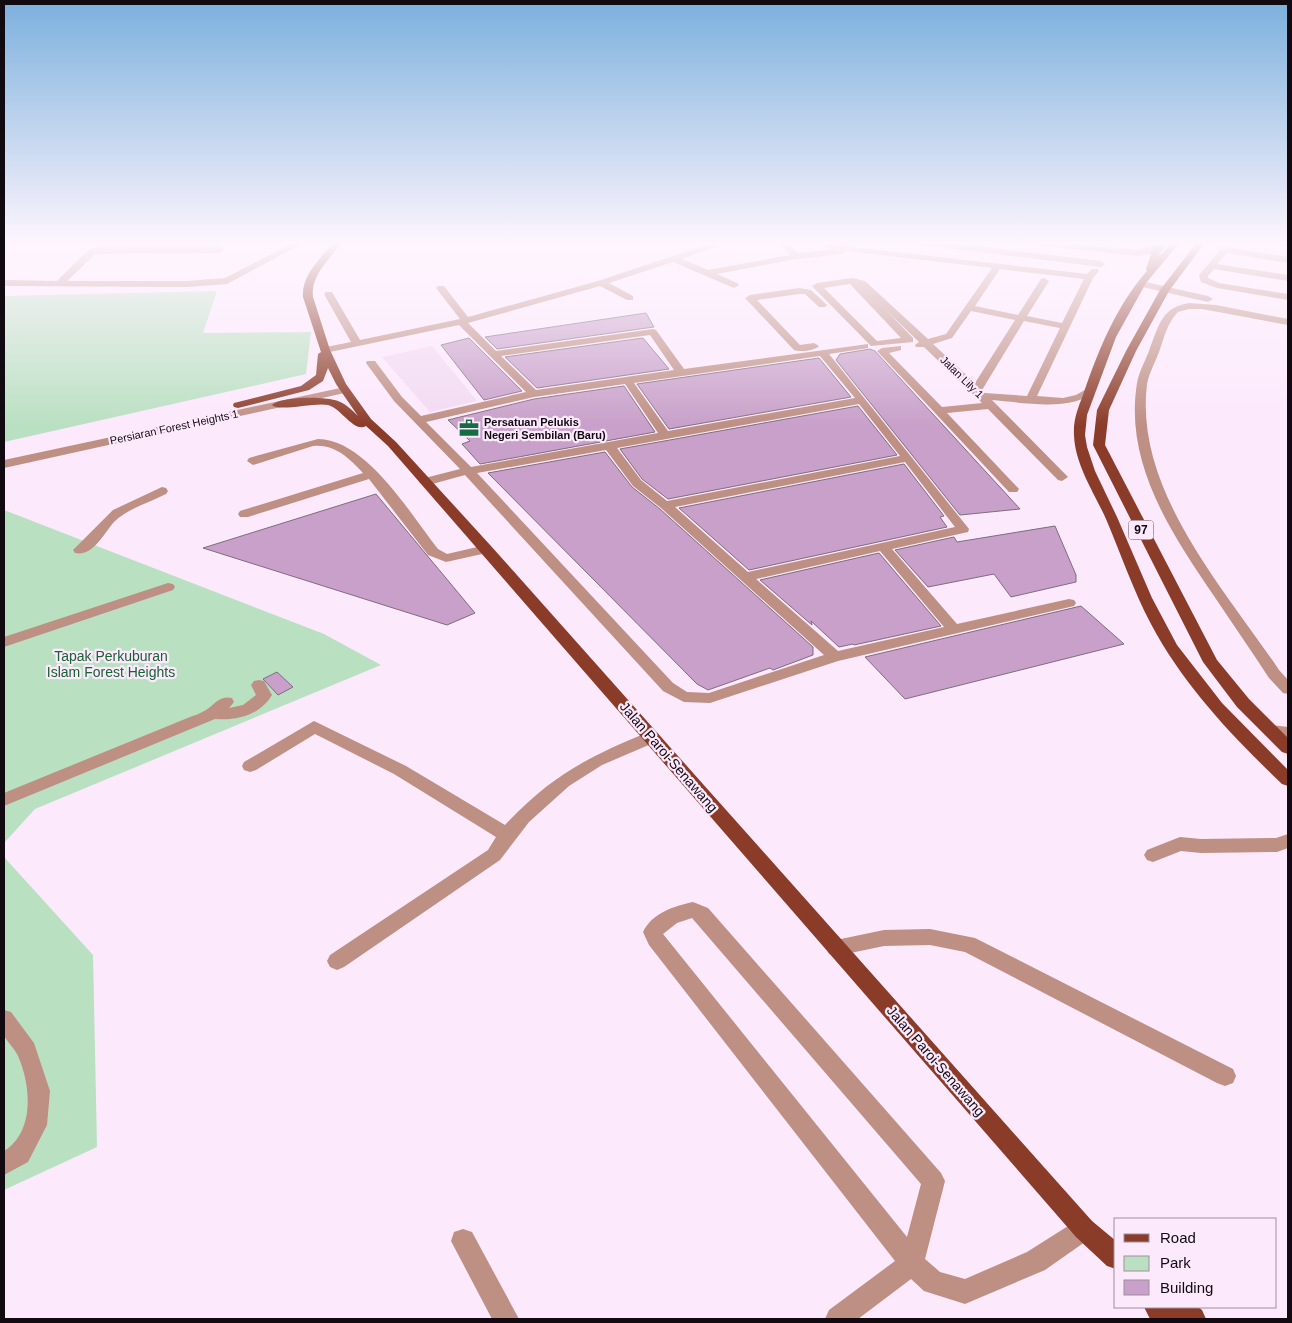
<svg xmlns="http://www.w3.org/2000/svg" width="1292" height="1323" font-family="Arial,sans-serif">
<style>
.built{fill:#f2daf2}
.green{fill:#bae0c2}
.building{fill:#c8a0c9;stroke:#7d6d7e}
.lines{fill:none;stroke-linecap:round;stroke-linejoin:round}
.minor{fill:#be8f83;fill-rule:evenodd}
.major{fill:#8b3c28;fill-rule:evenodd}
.labels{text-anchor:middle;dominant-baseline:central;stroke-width:4.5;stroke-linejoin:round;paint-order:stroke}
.far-street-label{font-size:11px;fill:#110b11;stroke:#fce9fc}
.far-poi-label{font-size:11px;font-weight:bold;fill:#110b11;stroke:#fce9fc;text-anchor:start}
.shield{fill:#fce9fc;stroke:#584e58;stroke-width:1}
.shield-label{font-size:12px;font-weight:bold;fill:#110b11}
.park-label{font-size:14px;fill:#186234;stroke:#fce9fc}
.street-label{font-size:14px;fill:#110b11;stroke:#fce9fc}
</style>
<rect width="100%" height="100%" fill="#fce9fc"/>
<path class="built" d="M 432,346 L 477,401 L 430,412 L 382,357 Z"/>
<g class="green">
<path d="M 217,291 L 203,333 L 311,332 L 306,374 L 4,442 L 4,296 Z"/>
<path d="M 4,510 L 324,634 L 381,665 L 35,809 L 4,843 Z"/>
<path d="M 4,857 L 93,955 L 97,1147 L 4,1190 Z"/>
</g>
<g class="building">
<path d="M 646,313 L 654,327 L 497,349 L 485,337 Z"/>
<path d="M 469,338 L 522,391 L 484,400 L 441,345 Z"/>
<path d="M 643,338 L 669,369 L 537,388 L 505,357 Z"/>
<path d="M 870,349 L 875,351 L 1020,509 L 960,515 L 836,360 L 840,354 Z"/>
<path d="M 819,358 L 851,397 L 669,429 L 637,384 Z"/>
<path d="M 624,386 L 655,432 L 480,464 L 462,444 L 470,441 L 448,420 L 534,399 Z"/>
<path d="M 858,406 L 897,455 L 668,499 L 642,479 L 620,449 Z"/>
<path d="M 605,452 L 632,487 L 660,509 L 813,647 L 813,655 L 773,670 L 770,668 L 708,690 L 697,684 L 488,473 Z"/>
<path d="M 904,464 L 944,516 L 940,517 L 947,527 L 749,570 L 679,508 Z"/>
<path d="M 376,494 L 475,613 L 447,625 L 203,548 Z"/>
<path d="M 1055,526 L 1076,575 L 1076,582 L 1011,597 L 994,574 L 928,587 L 895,550 L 954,537 L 957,542 Z"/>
<path d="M 879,553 L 941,626 L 854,645 L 853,644 L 839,647 L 811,621 L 812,625 L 760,580 Z"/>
<path d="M 1081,606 L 1124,644 L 905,699 L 865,657 Z"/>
<path d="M 277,672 L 293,687 L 278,695 L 263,679 Z"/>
</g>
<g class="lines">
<g class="minor">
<path d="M 297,241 L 307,241 L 227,284 L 187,287 L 4,286 L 4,280 L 57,281 L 88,250 L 95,248 L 220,247 L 224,250 L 220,253 L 95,254 L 67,281 L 187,281 L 225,278 Z"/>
<path d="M 718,241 L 730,241 L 682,259 L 708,270 L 790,255 L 778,241 L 786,241 L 798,253 L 833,249 L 825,247 L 820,241 L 829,241 L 835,245 L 1087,274 L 1092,269 L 1098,269 L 1099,271 L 1093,278 L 1037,396 L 1063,398 L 1076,395 L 1090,387 L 1094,388 L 1095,390 C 1075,413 1020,402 992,400 L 1068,477 L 1062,481 L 1058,480 L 988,409 L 947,413 L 1019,489 L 1017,492 L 1009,492 L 877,351 L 882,348 L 901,346 L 901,350 L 889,353 L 942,407 L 982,403 L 924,347 L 916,347 L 915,345 L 919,342 L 886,310 L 913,338 L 913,342 L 871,346 L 812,286 L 817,283 L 852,278 L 865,281 L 928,339 L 946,334 L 992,268 L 846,251 L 842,254 L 796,259 L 717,274 L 737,283 L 739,285 L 734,288 L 673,262 L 609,283 L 633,296 L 633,300 L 627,300 L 600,286 L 468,323 L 496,351 L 653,329 L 656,330 L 684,369 L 868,344 L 868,348 L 829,354 L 969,529 L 968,532 L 892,549 L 957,624 L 1069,599 L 1074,600 L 1076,603 L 1074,606 L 838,661 L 710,703 L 684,702 L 663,691 L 465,475 L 425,486 L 419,482 L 421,479 L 460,469 L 394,401 L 366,363 L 367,361 L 375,361 L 402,397 L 421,416 L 526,392 L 459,325 L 325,353 L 320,350 L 321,348 L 351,342 L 324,294 L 326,292 L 332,292 L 360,340 L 460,319 L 436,288 L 438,286 L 444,286 L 468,317 L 598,281 ZM 1000,269 L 1084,279 L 1062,323 L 1027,316 L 1049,281 L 1044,278 L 1041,279 L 1018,315 L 975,306 ZM 850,284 L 901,338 L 877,341 L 824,288 ZM 971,311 L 1015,320 L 975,383 L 933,344 L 952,338 ZM 1024,321 L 1060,328 L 1027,396 L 985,393 L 982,390 ZM 650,335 L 674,370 L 536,390 L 501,356 ZM 820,356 L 855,398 L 668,431 L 634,383 ZM 625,384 L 658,433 L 471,467 L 426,422 L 534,397 ZM 859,404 L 900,456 L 667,501 L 641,480 L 617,448 ZM 606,450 L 633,486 L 661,508 L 824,655 L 709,693 L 687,692 L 673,683 L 477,473 ZM 905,462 L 955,527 L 748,572 L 675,507 ZM 880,551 L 944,627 L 838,651 L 756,579 Z"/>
<path d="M 910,241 L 933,241 L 1101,261 L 1105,264 L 1101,267 L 914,244 Z"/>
<path d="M 1023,241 L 1048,241 L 1137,250 L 1157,245 L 1161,248 L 1150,254 L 1137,256 L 1027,244 Z"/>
<path d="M 1225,247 L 1288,257 L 1288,263 L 1227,253 L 1217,264 L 1288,275 L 1288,281 L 1214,269 L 1208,276 L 1208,278 L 1219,283 L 1288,294 L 1288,300 L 1217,288 L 1201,282 L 1199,276 L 1200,274 L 1222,248 Z"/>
<path d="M 1141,281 L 1208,296 L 1213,299 L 1208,302 L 1138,286 L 1138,282 Z"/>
<path d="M 799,288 L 811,290 L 827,305 L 825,307 L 819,307 L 805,294 L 799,294 L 757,300 L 800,345 L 814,343 L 819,346 C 814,351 801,352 794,350 L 745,298 L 750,295 Z"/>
<path d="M 1189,303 L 1216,305 L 1288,319 L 1288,325 L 1202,309 L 1189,309 L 1178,312 C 1167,323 1164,338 1159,352 C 1155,363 1149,373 1147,384 C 1134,490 1224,588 1279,670 L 1288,680 L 1288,694 L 1283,693 L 1269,678 C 1251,650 1232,623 1214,596 C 1171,533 1124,463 1137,383 C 1139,371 1146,360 1150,348 C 1159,325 1162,307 1189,303 Z"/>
<path d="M 345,387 L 350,390 L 349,392 L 4,468 L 4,460 Z"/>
<path d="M 318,439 C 366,439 411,515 438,549 L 447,554 L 486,545 L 493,549 L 491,552 L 446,562 L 428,555 L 369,479 L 248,517 L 240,517 L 238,514 L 240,511 L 363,473 C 349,458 335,444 313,446 L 253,465 L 247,461 L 249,458 Z"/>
<path d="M 162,487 L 166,488 L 168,491 L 166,494 C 149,503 128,508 114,522 C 104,533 93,557 75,553 L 73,550 L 113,510 Z"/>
<path d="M 168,583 L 173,584 L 175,587 L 173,590 L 4,647 L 4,637 Z"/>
<path d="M 259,680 L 264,681 L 272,695 C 260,715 237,721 215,719 L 4,806 L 4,793 L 190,717 C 196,715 201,713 206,710 C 215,704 220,695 232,698 L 234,702 L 229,708 L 243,705 L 256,695 L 251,685 L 254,681 Z"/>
<path d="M 314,721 L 406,766 L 505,825 C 551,776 586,758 646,733 L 652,731 L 658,733 L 660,737 L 658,741 L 602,765 L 569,786 L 529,822 L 500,860 L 344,967 L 337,970 L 330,967 L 327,961 L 330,955 L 488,850 L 496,837 L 394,774 L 315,734 L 256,770 L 250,772 L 244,770 L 242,766 L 244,762 Z"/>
<path d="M 1271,725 L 1288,727 L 1288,739 L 1265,735 L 1263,731 L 1265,727 Z"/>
<path d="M 1288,834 L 1288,848 L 1277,852 L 1201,853 L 1181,851 L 1153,862 L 1147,860 L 1144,855 L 1147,850 L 1180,837 L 1201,839 L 1276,838 Z"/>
<path d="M 693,902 L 708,908 L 941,1173 L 945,1181 L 925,1259 L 940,1272 L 965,1279 L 1027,1252 L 1076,1221 L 1084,1217 L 1092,1221 L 1096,1229 L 1092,1237 L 1045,1270 L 965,1304 L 924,1291 L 911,1279 L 858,1319 L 825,1319 L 829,1310 L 895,1261 L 649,945 L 643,932 C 652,913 674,906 693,902 ZM 692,918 L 921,1184 L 907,1237 L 663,934 L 677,923 Z"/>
<path d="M 930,929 L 975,938 L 1233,1069 L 1236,1076 L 1233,1083 L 1225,1086 L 1217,1083 L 965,952 L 930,945 L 884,946 L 836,956 L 829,954 L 826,948 L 829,942 L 836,940 L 884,930 Z"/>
<path d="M 4,1010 L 11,1012 L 34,1043 L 50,1091 L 47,1125 L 28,1162 L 4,1175 L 4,1151 C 35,1132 31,1085 18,1056 C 15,1049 8,1043 5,1037 C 1,1030 4,1017 4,1010 Z"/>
<path d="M 463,1229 L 472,1232 L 519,1319 L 492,1319 L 451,1241 L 454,1232 Z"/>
</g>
<g class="major">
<path d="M 335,241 L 343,241 C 331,258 310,275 313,297 L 330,350 L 346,384 L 371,419 L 396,442 L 491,546 L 1092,1221 L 1116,1241 L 1116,1269 L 1107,1266 L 1076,1237 L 388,446 L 366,426 C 354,433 341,408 328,405 C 315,402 279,412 272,405 C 281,396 326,396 338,401 C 346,404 352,410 358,416 L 336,384 L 328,368 L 323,381 L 309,390 L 238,408 L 234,407 L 233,405 L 234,403 L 301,386 L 316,375 L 318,354 L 321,352 L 303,297 C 301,275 322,257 335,241 Z"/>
<path d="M 1158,241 L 1166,241 L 1158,258 L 1173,241 L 1181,241 L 1146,283 L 1116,337 L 1087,415 L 1085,435 L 1087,447 L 1095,471 L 1117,517 L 1152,598 L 1177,645 L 1222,703 L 1288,770 L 1288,786 L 1282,784 C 1232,736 1184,686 1151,624 C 1133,590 1121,554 1106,519 C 1094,492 1075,465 1074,435 C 1073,420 1078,408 1083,395 C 1098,351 1116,306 1147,271 L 1146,269 L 1153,248 Z"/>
<path d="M 1198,241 L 1206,241 L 1169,291 L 1136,351 L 1109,410 L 1105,445 L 1217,660 L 1249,699 L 1288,738 L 1288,754 L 1282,752 L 1237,707 L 1203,662 L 1093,445 L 1097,410 L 1126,351 L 1160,290 Z"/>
<path d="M 1144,1307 L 1198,1307 L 1202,1310 L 1206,1319 L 1150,1319 Z"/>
</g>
</g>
<linearGradient id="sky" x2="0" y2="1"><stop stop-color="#7bb0dd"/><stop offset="0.57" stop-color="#fef5fe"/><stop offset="1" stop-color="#fef5fe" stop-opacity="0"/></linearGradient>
<rect width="1292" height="426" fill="url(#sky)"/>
<defs>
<symbol id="office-bare" viewBox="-9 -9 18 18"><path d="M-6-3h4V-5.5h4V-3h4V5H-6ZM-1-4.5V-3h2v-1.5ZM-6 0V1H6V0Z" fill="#156e42" stroke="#fce9fc" stroke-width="2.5" paint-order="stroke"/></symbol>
</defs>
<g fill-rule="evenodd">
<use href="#office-bare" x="455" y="414" width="28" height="28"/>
</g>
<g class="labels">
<g class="far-street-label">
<text transform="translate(962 377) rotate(44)">Jalan Lily 1</text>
<text transform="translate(174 427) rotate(-12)">Persiaran Forest Heights 1</text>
</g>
<g class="far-poi-label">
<text x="484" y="422">Persatuan Pelukis<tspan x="484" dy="13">Negeri Sembilan (Baru)</tspan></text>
</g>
<rect class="shield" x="1128.5" y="520.5" width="25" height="19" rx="4"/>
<g class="shield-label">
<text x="1141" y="530">97</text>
</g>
<g class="park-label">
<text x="111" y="656">Tapak Perkuburan<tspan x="111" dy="16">Islam Forest Heights</tspan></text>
</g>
<g class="street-label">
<text transform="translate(669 757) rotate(49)">Jalan Paroi-Senawang</text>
<text transform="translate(936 1061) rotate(49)">Jalan Paroi-Senawang</text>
</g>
</g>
<rect width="1292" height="1323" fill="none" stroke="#110b11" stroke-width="10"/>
<rect x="1114" y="1218" width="162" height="90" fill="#fce9fc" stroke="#9e909e"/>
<rect x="1124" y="1234" width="25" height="8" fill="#8b3c28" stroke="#9e909e"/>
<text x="1160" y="1243" font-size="15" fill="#110b11">Road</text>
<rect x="1124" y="1256" width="25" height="15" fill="#bae0c2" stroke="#9e909e"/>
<text x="1160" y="1268" font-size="15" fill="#110b11">Park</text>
<rect x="1124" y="1280" width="25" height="15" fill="#c8a0c9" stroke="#9e909e"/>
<text x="1160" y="1293" font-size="15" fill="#110b11">Building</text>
</svg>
